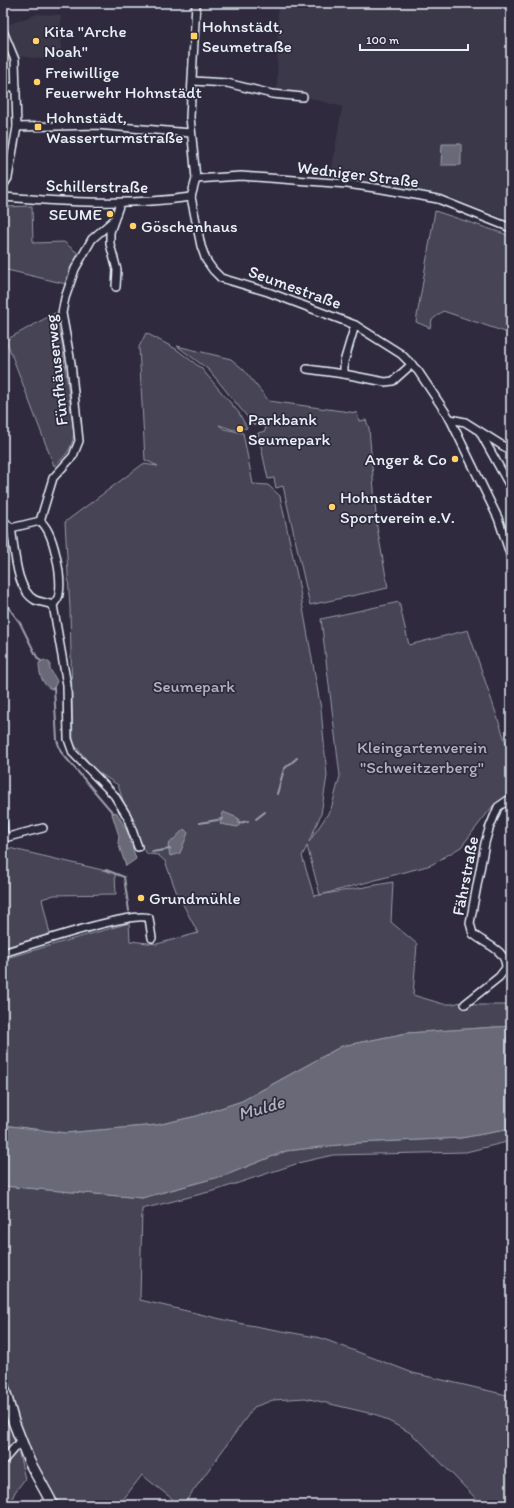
<svg xmlns="http://www.w3.org/2000/svg" width="514" height="1508" font-family="Itim,sans-serif">
<style>
.built{fill:#3b3749}
.green{fill:#464455;stroke:#979aa6}
.water{fill:#696978;stroke:#9c9fab}
.lines{fill:none;stroke-linecap:round;stroke-linejoin:round}
.stream{stroke:#9c9fab;stroke-width:2}
.street-casing{stroke:#e8f1f8;stroke-width:10}
.secondary-casing{stroke:#e8f1f8;stroke-width:13}
.street{stroke:#2f2a3d;stroke-width:7}
.secondary{stroke:#2f2a3d;stroke-width:10}
.poi-dot{fill:#ffd166;stroke:#2f2a3d;stroke-width:1.5}
.labels{text-anchor:middle;dominant-baseline:central;stroke-width:3.5;stroke-linejoin:round;paint-order:stroke}
.poi-label{font-size:17px;fill:#e8f1f8;stroke:#2f2a3d;text-anchor:start}
.street-label{font-size:17px;fill:#e8f1f8;stroke:#2f2a3d}
.park-label{font-size:17px;fill:#afb4bf;stroke:#2f2a3d}
.water-label{font-size:18px;font-style:italic;fill:#afb4be;stroke:#2f2a3d}
</style>
<rect width="100%" height="100%" fill="#2f2a3d"/>
<filter id="ink" filterUnits="userSpaceOnUse"><feTurbulence type="fractalNoise" baseFrequency=".025" numOctaves="2"/><feDisplacementMap in="SourceGraphic" scale="8" xChannelSelector="R" yChannelSelector="G"/><feConvolveMatrix kernelMatrix="1 2 1 2 8 2 1 2 1" color-interpolation-filters="sRGB"/></filter>
<g filter="url(#ink)">
<g class="built">
<path d="M 278,3 L 511,3 L 511,221 L 438,193 L 330,179 L 342,107 L 277,89 Z"/>
<path d="M 37,14 L 61,15 L 61,61 L 17,56 L 4,26 Z"/>
</g>
<g class="green">
<path d="M 32,206 L 33,243 L 64,242 L 80,255 L 66,284 L 3,269 L 3,207 Z"/>
<path d="M 435,211 L 511,236 L 511,334 L 443,311 L 432,320 L 430,328 L 416,322 Z"/>
<path d="M 55,313 L 62,342 L 74,434 C 72,449 66,456 54,466 L 6,340 Z"/>
<path d="M 146,333 L 176,349 L 201,368 L 239,413 L 247,428 L 234,430 L 219,425 L 224,429 L 243,433 L 253,484 L 268,485 L 280,496 L 298,580 L 321,709 L 327,776 L 321,814 L 309,842 L 331,809 L 340,776 L 321,619 L 399,602 L 409,645 L 468,630 L 511,758 L 511,793 L 492,807 L 461,847 L 431,865 L 320,895 L 307,846 L 302,856 L 314,896 L 393,882 L 391,922 L 417,944 L 413,995 L 443,1004 L 453,1004 L 465,1001 L 476,1005 L 511,1005 L 511,1026 L 407,1033 L 342,1046 L 242,1101 L 197,1116 L 157,1125 L 65,1133 L 3,1125 L 3,959 L 129,923 L 130,941 L 157,944 L 198,933 L 176,891 L 165,861 L 158,855 L 148,854 L 136,843 L 118,785 L 96,771 L 73,743 L 70,609 L 65,522 L 143,464 L 158,466 L 145,460 L 139,347 Z"/>
<path d="M 177,346 L 231,359 L 243,369 L 269,401 L 357,413 L 359,421 L 366,420 L 369,428 L 377,527 L 388,588 L 310,605 L 283,486 L 276,488 L 274,478 L 268,479 L 258,433 L 265,431 L 266,427 L 253,424 L 209,370 Z"/>
<path d="M 9,848 L 115,873 L 116,894 L 54,895 L 42,899 L 50,934 L 3,948 L 3,849 Z"/>
<path d="M 511,1129 L 511,1141 L 466,1152 L 333,1155 L 302,1162 L 217,1190 L 142,1209 L 140,1300 L 238,1323 L 321,1338 L 413,1373 L 511,1396 L 511,1505 L 482,1505 L 422,1443 L 409,1432 L 377,1415 L 305,1398 L 273,1400 L 254,1407 L 183,1505 L 180,1505 L 142,1475 L 119,1505 L 57,1505 C 43,1481 29,1457 21,1431 C 14,1410 12,1388 3,1369 L 3,1186 L 142,1198 L 226,1175 L 286,1151 L 356,1143 L 461,1138 Z"/>
<path d="M 3,1387 L 25,1479 L 15,1492 L 9,1505 L 3,1505 Z"/>
</g>
<g class="water">
<path d="M 442,144 L 461,144 L 461,165 L 441,165 Z"/>
<path d="M 44,660 L 50,663 L 50,669 L 57,681 L 54,688 L 51,689 C 41,684 39,672 39,663 Z"/>
<path d="M 114,812 L 117,813 L 128,833 L 136,859 L 126,866 L 118,843 L 119,836 L 112,814 Z"/>
<path d="M 223,812 L 238,818 L 240,824 L 238,827 L 220,824 Z"/>
<path d="M 184,829 L 188,833 L 180,853 L 170,856 L 168,845 Z"/>
<path d="M 511,1026 L 511,1129 L 461,1138 L 356,1143 L 286,1151 L 226,1175 L 142,1198 L 3,1186 L 3,1125 L 65,1133 L 157,1125 L 197,1116 L 242,1101 L 342,1046 L 407,1033 Z"/>
</g>
<g class="lines">
<g class="stream">
<path d="M 3,600 L 20,623 L 38,659 L 41,661"/>
<path d="M 54,688 L 57,740 L 61,752 L 113,813"/>
<path d="M 277,794 L 284,769 L 297,758"/>
<path d="M 256,819 L 265,812"/>
<path d="M 200,823 L 223,819"/>
<path d="M 239,823 L 248,821"/>
<path d="M 152,852 L 170,849"/>
<path d="M 106,870 L 124,877 L 129,911"/>
</g>
<defs>
<g id="street">
<path d="M 196,3 L 190,117 L 196,179 L 191,197 L 201,246 L 206,260 L 213,270 L 221,278 L 268,292 L 355,325 L 401,354 L 418,371 L 450,419 L 498,518 L 511,557"/>
<path d="M 3,31 L 15,60 L 17,127 L 8,178 L 3,186"/>
<path d="M 193,81 L 227,83 L 272,94 L 303,97"/>
<path d="M 3,87 L 16,87"/>
<path d="M 17,127 L 96,125 L 191,133"/>
<path d="M 196,179 L 241,176 L 347,184 L 382,189 L 438,199 L 511,228"/>
<path d="M 3,197 C 66,202 128,206 191,197"/>
<path d="M 116,287 L 117,270 L 110,244 L 110,232 L 120,203"/>
<path d="M 355,325 L 344,362 L 344,374 L 385,382 L 393,381 L 412,364"/>
<path d="M 307,369 L 344,374"/>
<path d="M 450,419 L 465,422 L 511,451"/>
<path d="M 481,434 L 511,488"/>
<path d="M 3,520 L 11,528 L 40,521 C 54,531 62,577 59,594 C 59,598 55,602 53,605 L 67,685 L 68,739 L 73,753 L 114,795 L 127,816 L 138,847"/>
<path d="M 40,521 L 53,478 L 73,456 L 79,441 L 71,363 L 62,313 L 65,298 L 75,269 L 92,239 L 114,220"/>
<path d="M 11,528 C 15,548 15,589 35,600 C 40,602 47,603 53,605"/>
<path d="M 3,823 L 4,838 L 43,828"/>
<path d="M 3,953 C 27,946 133,910 149,918 L 152,938"/>
<path d="M 465,1004 L 499,977 L 506,968 C 506,949 486,945 473,934 L 470,923 L 485,843 L 489,829 L 498,807 L 511,798"/>
<path d="M 3,1461 L 15,1447 L 21,1443"/>
</g>
<path id="secondary" d="M 3,1385 L 13,1420 L 29,1461 L 53,1505"/>
</defs>
<use href="#street" class="street-casing"/>
<use href="#secondary" class="secondary-casing"/>
<use href="#street" class="street"/>
<use href="#secondary" class="secondary"/>
</g>
</g>
<g class="poi-dot">
<rect x="190" y="32" width="8" height="8" rx="2"/>
<circle cx="36" cy="41" r="4"/>
<circle cx="37" cy="82" r="4"/>
<rect x="34" y="123" width="8" height="8" rx="2"/>
<circle cx="110" cy="214" r="4"/>
<circle cx="133" cy="226" r="4"/>
<circle cx="240" cy="429" r="4"/>
<circle cx="455" cy="459" r="4"/>
<circle cx="332" cy="507" r="4"/>
<circle cx="141" cy="898" r="4"/>
</g>
<g class="labels">
<g class="poi-label">
<text x="202" y="26">Hohnstädt,<tspan x="202" dy="20">Seumetraße</tspan></text>
<text x="44" y="31">Kita "Arche<tspan x="44" dy="20">Noah"</tspan></text>
<text x="45" y="72">Freiwillige<tspan x="45" dy="20">Feuerwehr Hohnstädt</tspan></text>
<text x="46" y="117">Hohnstädt,<tspan x="46" dy="20">Wasserturmstraße</tspan></text>
<text x="102" y="214" text-anchor="end">SEUME</text>
<text x="141" y="226">Göschenhaus</text>
<text x="248" y="419">Parkbank<tspan x="248" dy="20">Seumepark</tspan></text>
<text x="447" y="459" text-anchor="end">Anger &amp; Co</text>
<text x="340" y="497">Hohnstädter<tspan x="340" dy="20">Sportverein e.V.</tspan></text>
<text x="149" y="898">Grundmühle</text>
</g>
<g class="street-label">
<text transform="translate(358 174) rotate(7)">Wedniger Straße</text>
<text transform="translate(97 186) rotate(1)">Schillerstraße</text>
<text transform="translate(295 287) rotate(20)">Seumestraße</text>
<text transform="translate(56 370) rotate(-96)">Fünfhäuserweg</text>
<text transform="translate(465 876) rotate(-79)">Fährstraße</text>
</g>
<g class="park-label">
<text x="194" y="686">Seumepark</text>
<text x="422" y="747">Kleingartenverein<tspan x="422" dy="20">"Schweitzerberg"</tspan></text>
</g>
<g class="water-label">
<text transform="translate(261 1108) rotate(-16)">Mulde</text>
</g>
</g>
<rect width="514" height="1508" fill="none" stroke="#2f2a3d" stroke-width="16"/>
<rect x="8" y="8" width="498" height="1492" fill="none" stroke="#e8f1f8" stroke-width="1.5" filter="url(#ink)"/>
<path d="M360 44v6h108v-6" fill="none" stroke="#e8f1f8" stroke-width="2"/>
<text x="366" y="44" font-size="12" fill="#e8f1f8" stroke="#2f2a3d" stroke-width="3" paint-order="stroke">100 m</text>
</svg>
